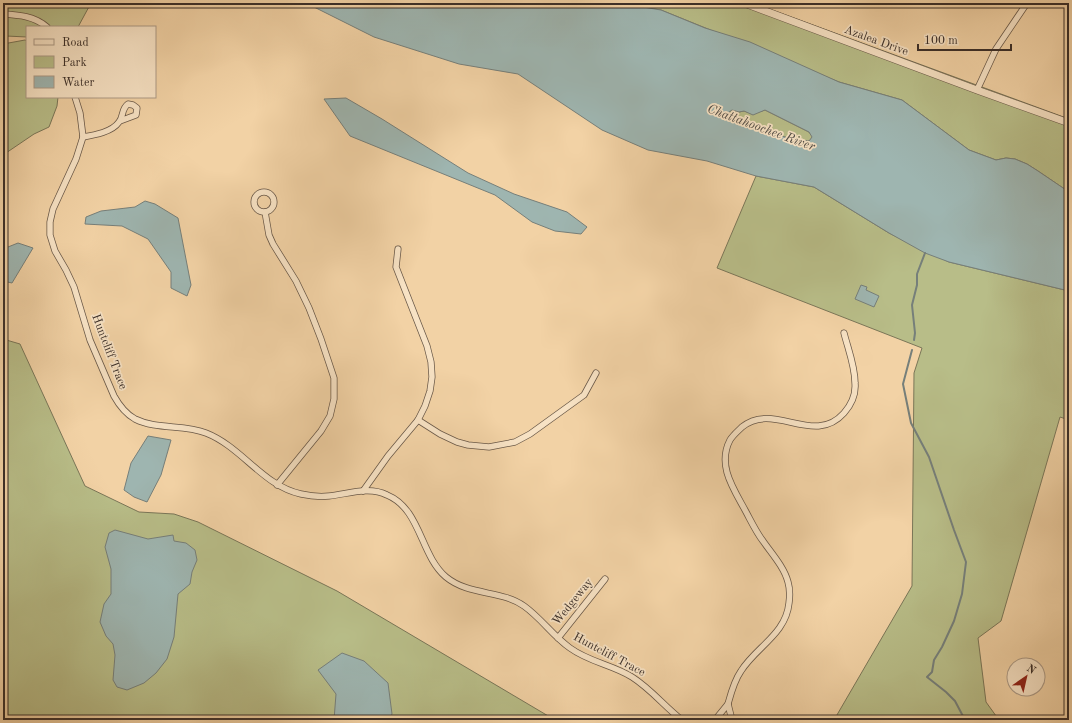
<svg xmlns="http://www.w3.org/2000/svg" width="1072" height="723" font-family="'Old Standard TT',serif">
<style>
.green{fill:#b8bd88;stroke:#7a7658}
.water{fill:#9eb5b0;stroke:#767f7a;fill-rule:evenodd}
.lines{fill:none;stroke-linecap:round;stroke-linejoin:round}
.stream{stroke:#767f7a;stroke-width:2}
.minor-casing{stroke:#695848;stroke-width:7}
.tertiary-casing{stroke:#695848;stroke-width:8}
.minor{stroke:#f7e2c4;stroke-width:5.5}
.tertiary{stroke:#f7e2c4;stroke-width:7}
.labels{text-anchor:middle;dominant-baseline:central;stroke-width:3.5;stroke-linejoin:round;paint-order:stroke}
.street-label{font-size:12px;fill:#3b2f29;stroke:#f7e2c4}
.water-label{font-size:13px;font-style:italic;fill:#4f4a44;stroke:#f7e2c4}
</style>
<rect width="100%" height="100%" fill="#f2d2a5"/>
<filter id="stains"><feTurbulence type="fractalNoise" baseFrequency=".005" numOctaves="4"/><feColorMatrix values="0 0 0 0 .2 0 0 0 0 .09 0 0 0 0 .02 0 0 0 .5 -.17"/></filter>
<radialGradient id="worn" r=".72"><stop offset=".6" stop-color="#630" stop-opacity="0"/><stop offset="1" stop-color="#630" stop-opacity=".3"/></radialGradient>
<g class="green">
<path d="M 3,3 L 91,3 L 78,27 L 27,27 L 27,37 L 6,36 L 3,37 Z"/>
<path d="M 607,3 L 753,3 L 1069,119 L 1069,192 L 1038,171 L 1027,164 L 1015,159 L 1006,158 L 996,160 L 969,150 L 902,100 L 839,82 L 661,10 C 643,7 624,8 607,3 Z"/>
<path d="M 25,40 L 27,41 L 27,97 L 58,97 L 57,106 L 49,127 L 34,134 L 3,155 L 3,44 Z"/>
<path d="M 732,110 L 739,112 L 744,111 L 753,114 L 765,110 L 809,132 L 813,137 L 809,141 L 795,140 L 778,135 L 763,129 L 732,120 L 728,115 L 729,112 Z"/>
<path d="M 756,176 L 814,187 L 889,233 L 949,262 L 1069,291 L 1069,420 L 1060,417 L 1001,621 L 978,638 L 986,702 L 999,720 L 834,720 L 912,586 L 914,373 L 922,348 L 717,268 Z"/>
<path d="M 3,339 L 20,344 L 85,486 L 139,512 L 174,514 L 198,522 L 337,591 L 555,720 L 3,720 Z"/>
</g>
<g class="water">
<path d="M 306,3 L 607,3 L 616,6 L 643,7 L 661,10 L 705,28 L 750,42 L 839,82 L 902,100 L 969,150 L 996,160 L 1006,158 L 1015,159 L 1027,164 L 1038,171 L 1069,192 L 1069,291 L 949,262 L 925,253 L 889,233 L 814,187 L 756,176 L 707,161 L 648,150 L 602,130 L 518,74 L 459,64 L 374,37 ZM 732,110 L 739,112 L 744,111 L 753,115 L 765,110 L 809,132 L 812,137 L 809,141 L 795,140 L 778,135 L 763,129 L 732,120 L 728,115 L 729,112 Z"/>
<path d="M 346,98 L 382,119 L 468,173 L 514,194 L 567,212 L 587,227 L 581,234 L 555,231 L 532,222 L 495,195 L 350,136 L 324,99 Z"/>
<path d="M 145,201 L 155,204 L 178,218 L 191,285 L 187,296 L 171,288 L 171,272 L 148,239 L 122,226 L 85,224 L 86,217 L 101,211 L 135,207 Z"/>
<path d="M 18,243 L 33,248 L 12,283 L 3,281 L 3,249 Z"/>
<path d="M 861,285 L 867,287 L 866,290 L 879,296 L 874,307 L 855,299 Z"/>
<path d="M 148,436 L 171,440 L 161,475 L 147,502 L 134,497 L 124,490 L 131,463 Z"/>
<path d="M 115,530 L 148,539 L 173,535 L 174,541 L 186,543 L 195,550 L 197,560 L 192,572 L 190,584 L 178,594 L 174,637 L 167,659 L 156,673 L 144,683 L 127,690 L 117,687 L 113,680 L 115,655 L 113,644 L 106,636 L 100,622 L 104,604 L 111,594 L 111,569 L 105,547 L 109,533 Z"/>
<path d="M 342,653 L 364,661 L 388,683 L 392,714 L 389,720 L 334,720 L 336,694 L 318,670 Z"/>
</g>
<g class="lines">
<g class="stream">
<path d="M 914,340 L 915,333 L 912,305 L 917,285 L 917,274 L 925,253"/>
<path d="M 912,350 L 903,384 L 911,423 L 929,457 L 954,530 L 966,562 L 962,594 L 954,621 L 942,647 L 934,660 L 932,672 L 927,677 L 946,692 L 955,701 L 965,720"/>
</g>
<defs>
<g id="minor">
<path d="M 3,14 C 19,15 34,16 47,27"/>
<path d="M 977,90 L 996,49 L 1027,3"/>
<path d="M 75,97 L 80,113 L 83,137 L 76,159 L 53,209 L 50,222 L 50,235 L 55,251 L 66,270 L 74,287 L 90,340 L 114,396 C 119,405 126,414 135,419 C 157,430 184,424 206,433 C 242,447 263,486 301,494 C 310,496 320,497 329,496 C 348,494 369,486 387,495 C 421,509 420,555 446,577 C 469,596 502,590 524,606 C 541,618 553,636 570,648 C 589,662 613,665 632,677 C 651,689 665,707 682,720"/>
<path d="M 83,137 C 95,135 112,132 119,122 C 124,116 121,109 128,104 L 133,105 L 137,108 L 136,115 L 120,121"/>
<circle cx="264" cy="202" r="10"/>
<path d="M 265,212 L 269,235 L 273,244 L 296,281 L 309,308 L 321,339 L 334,378 L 334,399 L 330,416 L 321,431 L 277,485"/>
<path d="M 418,420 L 440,434 L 457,442 L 468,445 L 489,447 L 515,442 L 530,434 L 584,395 L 596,373"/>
<path d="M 363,491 L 388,456 L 418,420 L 425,406 L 430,391 L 432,377 L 431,362 L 427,346 L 396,267 L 398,249"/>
<path d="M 558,638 L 605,579"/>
<path d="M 728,704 C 731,693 734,681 741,671 C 756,647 786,634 789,603 C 790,596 790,589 788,582 C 784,567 772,554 763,541 C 756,532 751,521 745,510 C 733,488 717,465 730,440 C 733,435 738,431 742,427 C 774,401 814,447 844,413 C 851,405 856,394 855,383 C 855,366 848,349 844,333"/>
<path d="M 715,720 L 728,704 L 732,720"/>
</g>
<path id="tertiary" d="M 744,3 L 977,90 L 1069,123"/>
</defs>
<use href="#minor" class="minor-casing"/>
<use href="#tertiary" class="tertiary-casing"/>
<use href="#minor" class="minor"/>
<use href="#tertiary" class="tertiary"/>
</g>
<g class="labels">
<g class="street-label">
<text transform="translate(876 41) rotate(20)">Azalea Drive</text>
<text transform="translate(109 352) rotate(69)">Huntcliff Trace</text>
<text transform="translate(573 602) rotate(-51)">Wedgeway</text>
<text transform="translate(609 655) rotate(28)">Huntcliff Trace</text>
</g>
<g class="water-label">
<text transform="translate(761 128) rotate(20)">Chattahoochee River</text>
</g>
</g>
<rect width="1072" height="723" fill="none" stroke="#f2d2a5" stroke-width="16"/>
<rect x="4" y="4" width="1064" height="715" fill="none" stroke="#3b2f29" stroke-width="2"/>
<rect x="8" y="8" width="1056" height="707" fill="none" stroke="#3b2f29"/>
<rect x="26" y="26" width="130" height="72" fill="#f7e2c4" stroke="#ac9a86"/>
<rect x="34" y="39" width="20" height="6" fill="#f7e2c4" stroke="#ac9a86"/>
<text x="62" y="46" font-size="12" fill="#3b2f29">Road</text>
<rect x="34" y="56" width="20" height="12" fill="#b8bd88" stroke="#ac9a86"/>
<text x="62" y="66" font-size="12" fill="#3b2f29">Park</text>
<rect x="34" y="76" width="20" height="12" fill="#9eb5b0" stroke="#ac9a86"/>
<text x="62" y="86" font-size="12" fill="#3b2f29">Water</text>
<g transform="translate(1026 677) rotate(34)"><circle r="19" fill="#f7e2c4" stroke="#ac9a86"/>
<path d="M0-3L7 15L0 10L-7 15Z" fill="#8f2418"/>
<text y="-6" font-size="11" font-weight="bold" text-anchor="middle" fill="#3b2f29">N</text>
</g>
<path d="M918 44v6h93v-6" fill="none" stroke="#3b2f29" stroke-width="2"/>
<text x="924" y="44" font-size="12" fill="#3b2f29" stroke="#f7e2c4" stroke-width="3" paint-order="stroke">100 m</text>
<rect width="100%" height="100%" filter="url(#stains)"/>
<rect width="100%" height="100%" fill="url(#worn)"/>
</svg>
